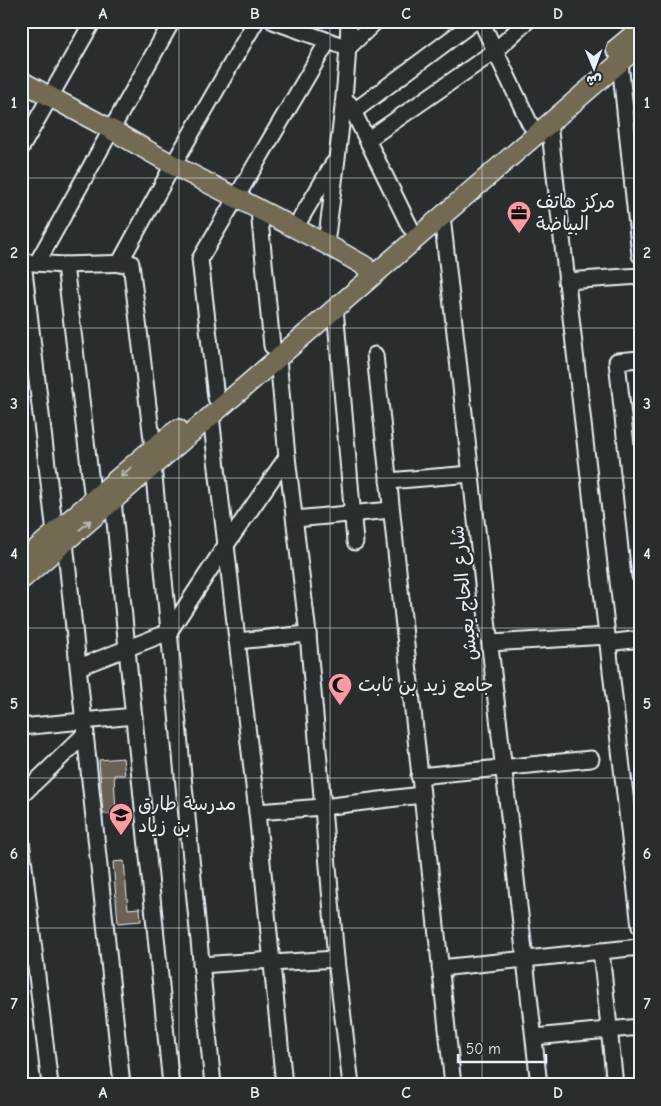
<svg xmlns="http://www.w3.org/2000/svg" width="661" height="1106" font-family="'Comic Neue','Playpen Sans Arabic',sans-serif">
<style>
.building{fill:#6a6152;stroke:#e8f1f8}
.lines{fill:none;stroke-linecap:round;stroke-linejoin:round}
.minor-casing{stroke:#e8f1f8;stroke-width:19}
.major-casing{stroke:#e8f1f8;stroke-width:22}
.minor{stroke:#2a2d2e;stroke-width:15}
.major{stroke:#736b52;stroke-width:19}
.oneway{stroke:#b9bbb6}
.grid{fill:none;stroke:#e8f1f8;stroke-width:1;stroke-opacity:0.55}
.labels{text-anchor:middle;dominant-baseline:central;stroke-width:4;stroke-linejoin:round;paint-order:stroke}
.poi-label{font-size:19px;fill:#e8f1f8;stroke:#2a2d2e;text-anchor:start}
.street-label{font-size:19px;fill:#e8f1f8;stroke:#2a2d2e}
.neatline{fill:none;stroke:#e8f1f8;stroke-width:2}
.grid-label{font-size:16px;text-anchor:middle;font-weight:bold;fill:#e8f1f8}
</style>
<rect width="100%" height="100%" fill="#2a2d2e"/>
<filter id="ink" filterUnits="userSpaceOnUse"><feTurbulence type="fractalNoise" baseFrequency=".02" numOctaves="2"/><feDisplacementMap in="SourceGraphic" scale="10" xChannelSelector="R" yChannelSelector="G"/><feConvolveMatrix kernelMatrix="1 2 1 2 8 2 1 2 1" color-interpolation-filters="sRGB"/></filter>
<g filter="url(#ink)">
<g class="building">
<path d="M 123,758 L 125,775 L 114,775 L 116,814 L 103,814 L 99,760 Z"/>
<path d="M 124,861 L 128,909 L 140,908 L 141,921 L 118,923 L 113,862 Z"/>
</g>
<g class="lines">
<defs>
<g id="minor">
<path d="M 273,21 L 348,48 L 376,21"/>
<path d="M 481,21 L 530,124"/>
<path d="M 620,62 L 640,255"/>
<path d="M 349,103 L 410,227"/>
<path d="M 353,112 L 475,21"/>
<path d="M 549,123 L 640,927"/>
<path d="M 367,140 L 495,51 L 527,21"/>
<path d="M 21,148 L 93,21"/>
<path d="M 259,210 L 272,346"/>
<path d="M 442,216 L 539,1085"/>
<path d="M 295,228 L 333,164"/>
<path d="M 326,244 C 335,171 347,95 349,21"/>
<path d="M 21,262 L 63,265 L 131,263 L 153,448"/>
<path d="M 23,262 L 55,533"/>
<path d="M 37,263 L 172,21"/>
<path d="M 119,264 L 173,165 L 256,21"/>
<path d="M 65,265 L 93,500"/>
<path d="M 566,281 L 640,276"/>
<path d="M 335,308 L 355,542"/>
<path d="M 375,355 L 453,1085"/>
<path d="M 278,358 L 287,457 L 308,634 L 336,959 L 351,1085"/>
<path d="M 640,359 L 617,361 L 640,576"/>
<path d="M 216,398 L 200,259 L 328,41"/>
<path d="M 211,416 L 257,812 L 284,1085"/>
<path d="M 153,466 L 213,1085"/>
<path d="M 388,481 L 471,474"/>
<path d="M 113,500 L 127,649 L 171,1085"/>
<path d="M 295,519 L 391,510"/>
<path d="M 65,542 L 122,1085"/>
<path d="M 237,641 L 308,634"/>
<path d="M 490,643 L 607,636"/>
<path d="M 608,643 L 640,639"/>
<path d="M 79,667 L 169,632 L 226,545 L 287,457"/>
<path d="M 21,727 L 134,716"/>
<path d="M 419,776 L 591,759"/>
<path d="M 21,796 L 86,733"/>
<path d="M 257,812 L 323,807 L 421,795"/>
<path d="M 21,841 L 50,1085"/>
<path d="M 601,951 L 615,1085"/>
<path d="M 272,963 L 336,959"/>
<path d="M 201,965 L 272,960"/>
<path d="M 440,968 L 640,947"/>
<path d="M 534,1037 L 640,1027"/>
</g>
<g id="major">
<path d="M 616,49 L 640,29"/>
<path d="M 21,81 L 112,130 L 173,165 L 326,244 L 365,266"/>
<path d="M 21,562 L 153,448 L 178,429"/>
<path d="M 21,580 L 640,45"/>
</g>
</defs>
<use href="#minor" class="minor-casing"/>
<use href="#major" class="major-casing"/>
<use href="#minor" class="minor"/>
<use href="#major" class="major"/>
</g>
<defs><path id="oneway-shaft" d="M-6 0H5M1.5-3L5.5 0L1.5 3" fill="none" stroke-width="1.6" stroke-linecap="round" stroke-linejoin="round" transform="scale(1.25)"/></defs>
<g class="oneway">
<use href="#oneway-shaft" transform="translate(126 472) rotate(139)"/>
<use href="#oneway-shaft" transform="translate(85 525) rotate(-41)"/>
</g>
</g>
<path class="grid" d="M 179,21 L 179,1085M 330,21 L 330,1085M 482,21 L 482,1085M 21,178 L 640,178M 21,328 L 640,328M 21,478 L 640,478M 21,628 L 640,628M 21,778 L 640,778M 21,928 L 640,928"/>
<defs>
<symbol id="office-pin" viewBox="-11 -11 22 30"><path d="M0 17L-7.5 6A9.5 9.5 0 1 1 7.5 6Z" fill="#ff9aa2" stroke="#2a2d2e"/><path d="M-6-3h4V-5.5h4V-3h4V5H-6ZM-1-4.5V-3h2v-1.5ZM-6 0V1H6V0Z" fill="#111"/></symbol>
<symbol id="mosque-pin" viewBox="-11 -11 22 30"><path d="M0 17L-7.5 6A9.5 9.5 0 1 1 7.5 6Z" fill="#ff9aa2" stroke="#2a2d2e"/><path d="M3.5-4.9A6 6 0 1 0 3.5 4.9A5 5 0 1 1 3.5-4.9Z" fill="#111"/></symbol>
<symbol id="school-pin" viewBox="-11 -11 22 30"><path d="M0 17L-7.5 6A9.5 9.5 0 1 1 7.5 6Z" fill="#ff9aa2" stroke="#2a2d2e"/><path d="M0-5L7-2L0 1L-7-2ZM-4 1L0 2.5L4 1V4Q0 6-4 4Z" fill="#111"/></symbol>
</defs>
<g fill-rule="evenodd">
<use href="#office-pin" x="505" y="199" width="28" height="38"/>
<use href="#mosque-pin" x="326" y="671" width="28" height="38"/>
<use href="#school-pin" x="107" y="801" width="28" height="38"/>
</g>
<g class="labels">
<g class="poi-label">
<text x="536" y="202">مركز هاتف<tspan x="536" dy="22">البياضة</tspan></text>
<text x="358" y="685">جامع زيد بن ثابت</text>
<text x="138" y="804">مدرسة طارق<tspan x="138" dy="22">بن زياد</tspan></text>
</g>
<g class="street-label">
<text transform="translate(464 593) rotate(-96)">شارع الحاج يعيش</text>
</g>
</g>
<rect width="661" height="1106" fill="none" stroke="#2a2d2e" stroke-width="55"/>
<g transform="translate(594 68) rotate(179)" stroke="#2a2d2e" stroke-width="4" paint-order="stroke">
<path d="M0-4L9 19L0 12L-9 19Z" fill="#e8f1f8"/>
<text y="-8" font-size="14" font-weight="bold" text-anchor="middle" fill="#e8f1f8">ش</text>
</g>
<path d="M458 1054v8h88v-8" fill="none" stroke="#e8f1f8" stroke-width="2.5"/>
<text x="466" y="1054" font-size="15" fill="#e8f1f8" stroke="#2a2d2e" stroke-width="4" paint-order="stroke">50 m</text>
<rect x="28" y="28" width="606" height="1050" class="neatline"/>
<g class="grid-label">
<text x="103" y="19">A</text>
<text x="255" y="19">B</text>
<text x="406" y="19">C</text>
<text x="558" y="19">D</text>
<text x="14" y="108">1</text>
<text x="647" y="108">1</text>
<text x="14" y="258">2</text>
<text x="647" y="258">2</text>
<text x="14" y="409">3</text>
<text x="647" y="409">3</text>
<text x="14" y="559">4</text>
<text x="647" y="559">4</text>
<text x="14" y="709">5</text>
<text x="647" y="709">5</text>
<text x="14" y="859">6</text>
<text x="647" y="859">6</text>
<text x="14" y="1009">7</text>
<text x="647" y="1009">7</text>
<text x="103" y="1098">A</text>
<text x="255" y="1098">B</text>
<text x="406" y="1098">C</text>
<text x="558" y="1098">D</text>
</g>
</svg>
